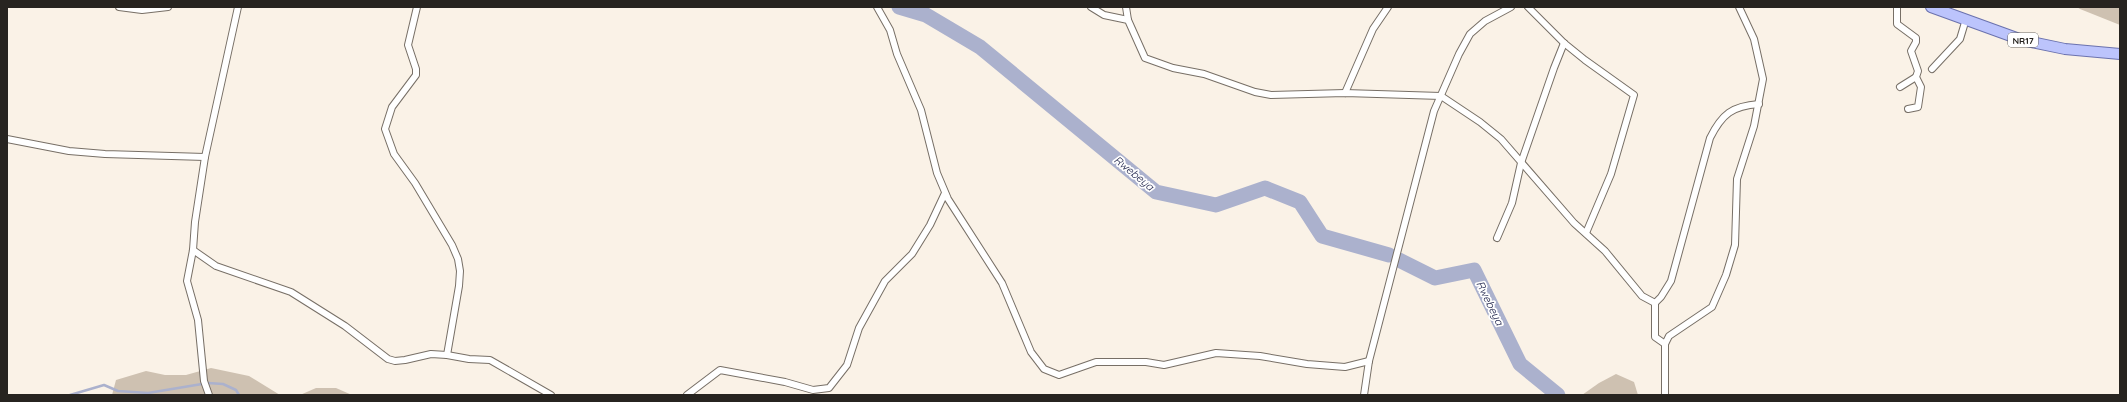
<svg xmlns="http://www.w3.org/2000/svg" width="2127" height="402" font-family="Quicksand,sans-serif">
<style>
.green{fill:#cec1b1}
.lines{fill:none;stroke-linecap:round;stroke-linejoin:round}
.stream{stroke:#abb1cd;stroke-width:2.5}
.river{stroke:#abb1cd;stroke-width:15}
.minor-casing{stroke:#776f66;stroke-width:8}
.primary-casing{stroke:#6b72ae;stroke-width:12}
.minor{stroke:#fff;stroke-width:6}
.primary{stroke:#bcc4fc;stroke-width:10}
.labels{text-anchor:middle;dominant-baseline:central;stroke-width:3.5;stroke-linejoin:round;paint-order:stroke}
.shield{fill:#fff;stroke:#686663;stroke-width:1}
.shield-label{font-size:9px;font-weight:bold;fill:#272420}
.water-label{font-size:11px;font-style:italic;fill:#24284f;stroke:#fff}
</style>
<rect width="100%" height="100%" fill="#faf2e7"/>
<g class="green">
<path d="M 2077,7 L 2120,7 L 2120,25 L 2080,9 Z"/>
<path d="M 211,368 L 249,376 L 280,395 L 112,395 L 116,380 L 146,371 L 165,375 L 186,375 Z"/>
<path d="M 1616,374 L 1634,382 L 1638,395 L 1582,395 L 1599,383 Z"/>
<path d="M 316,388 L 336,388 L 352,395 L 300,395 Z"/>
</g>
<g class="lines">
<path class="stream" d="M 70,395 L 104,385 L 118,391 L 148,393 L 208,383 L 223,384 L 236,390 L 239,395"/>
<g class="river">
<path d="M 899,7 L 926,15 L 980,47 L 1156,192 L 1216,205 L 1265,188 L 1300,202 L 1322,236 L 1389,255"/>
<path d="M 1399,260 L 1435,278 L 1474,270 L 1520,364 L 1558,395"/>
</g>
<defs>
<g id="minor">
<path d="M 119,7 L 142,10 L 168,7"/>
<path d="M 417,7 L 408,45 L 416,69 L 416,75 L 392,107 L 385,129 L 394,154 L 415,183 L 452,245 L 458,259 L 460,271 L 459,286 L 447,355"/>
<path d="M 877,7 L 890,30 L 897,54 L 921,110 L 937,173 L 948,199 L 1002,283 L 1031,352 L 1044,369 L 1059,375 L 1096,362 L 1146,362 L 1164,365 L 1216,353 L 1260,356 L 1307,364 L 1345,367 L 1369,361"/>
<path d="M 1091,7 L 1104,15 L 1128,20 L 1145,58 L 1173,68 L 1204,74 L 1255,92 L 1271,95 L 1345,93 L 1441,96 L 1480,122 L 1501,139 L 1574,223 L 1605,251 L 1642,296 L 1655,303 L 1655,337 L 1665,344"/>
<path d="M 1126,7 L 1128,20"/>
<path d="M 1528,7 L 1564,43 L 1585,60 L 1634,95 L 1611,174 L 1586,233"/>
<path d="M 1897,7 L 1897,24 L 1916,38 L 1916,42 L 1911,51 L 1918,71 L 1916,77 L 1921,87 L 1918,107 L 1908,109"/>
<path d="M 1932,69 L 1960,39 L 1966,19"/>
<path d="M 1900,87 L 1916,77"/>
<path d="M 1345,93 L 1373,29 L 1388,7"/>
<path d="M 7,139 L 69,151 L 105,154 L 205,157"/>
<path d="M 1497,238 L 1512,203 L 1521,163 L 1554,68 L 1564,43"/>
<path d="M 193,250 L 216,266 L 291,292 L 345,326 L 388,359 L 395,361 L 405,360 L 431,354 L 447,355 L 469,359 L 490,360 L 551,395"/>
<path d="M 1655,303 L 1661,297 L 1671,281 L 1710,138 C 1722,114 1732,106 1759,104"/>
<path d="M 209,395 L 204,381 L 198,320 L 187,281 L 193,250 L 195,222 L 205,157 L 238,7"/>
<path d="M 687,395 L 720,370 L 785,382 L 813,390 L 829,388 L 847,365 L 859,328 L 885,281 L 912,254 L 930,225 L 945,193"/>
<path d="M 1364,395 L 1369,361 L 1434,111 L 1459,54 L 1470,34 L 1485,21 L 1511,7"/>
<path d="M 1665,395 L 1665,344 L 1669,336 L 1712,307 L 1726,275 L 1735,245 L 1737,179 L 1754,126 L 1763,79 L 1754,39 L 1739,7"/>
</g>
<path id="primary" d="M 1931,7 L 2022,40 L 2065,49 L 2120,54"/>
</defs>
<use href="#minor" class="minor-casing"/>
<use href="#primary" class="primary-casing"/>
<use href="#minor" class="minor"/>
<use href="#primary" class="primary"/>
</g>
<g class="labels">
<rect class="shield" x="2008" y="33" width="30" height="14" rx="3"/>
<g class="shield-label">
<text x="2023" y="40">NR17</text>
</g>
<g class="water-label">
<text transform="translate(1134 173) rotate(39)">Rwebeya</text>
<text transform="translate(1490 303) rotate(64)">Rwebeya</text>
</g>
</g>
<rect width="2127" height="402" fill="none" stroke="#272420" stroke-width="16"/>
</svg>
